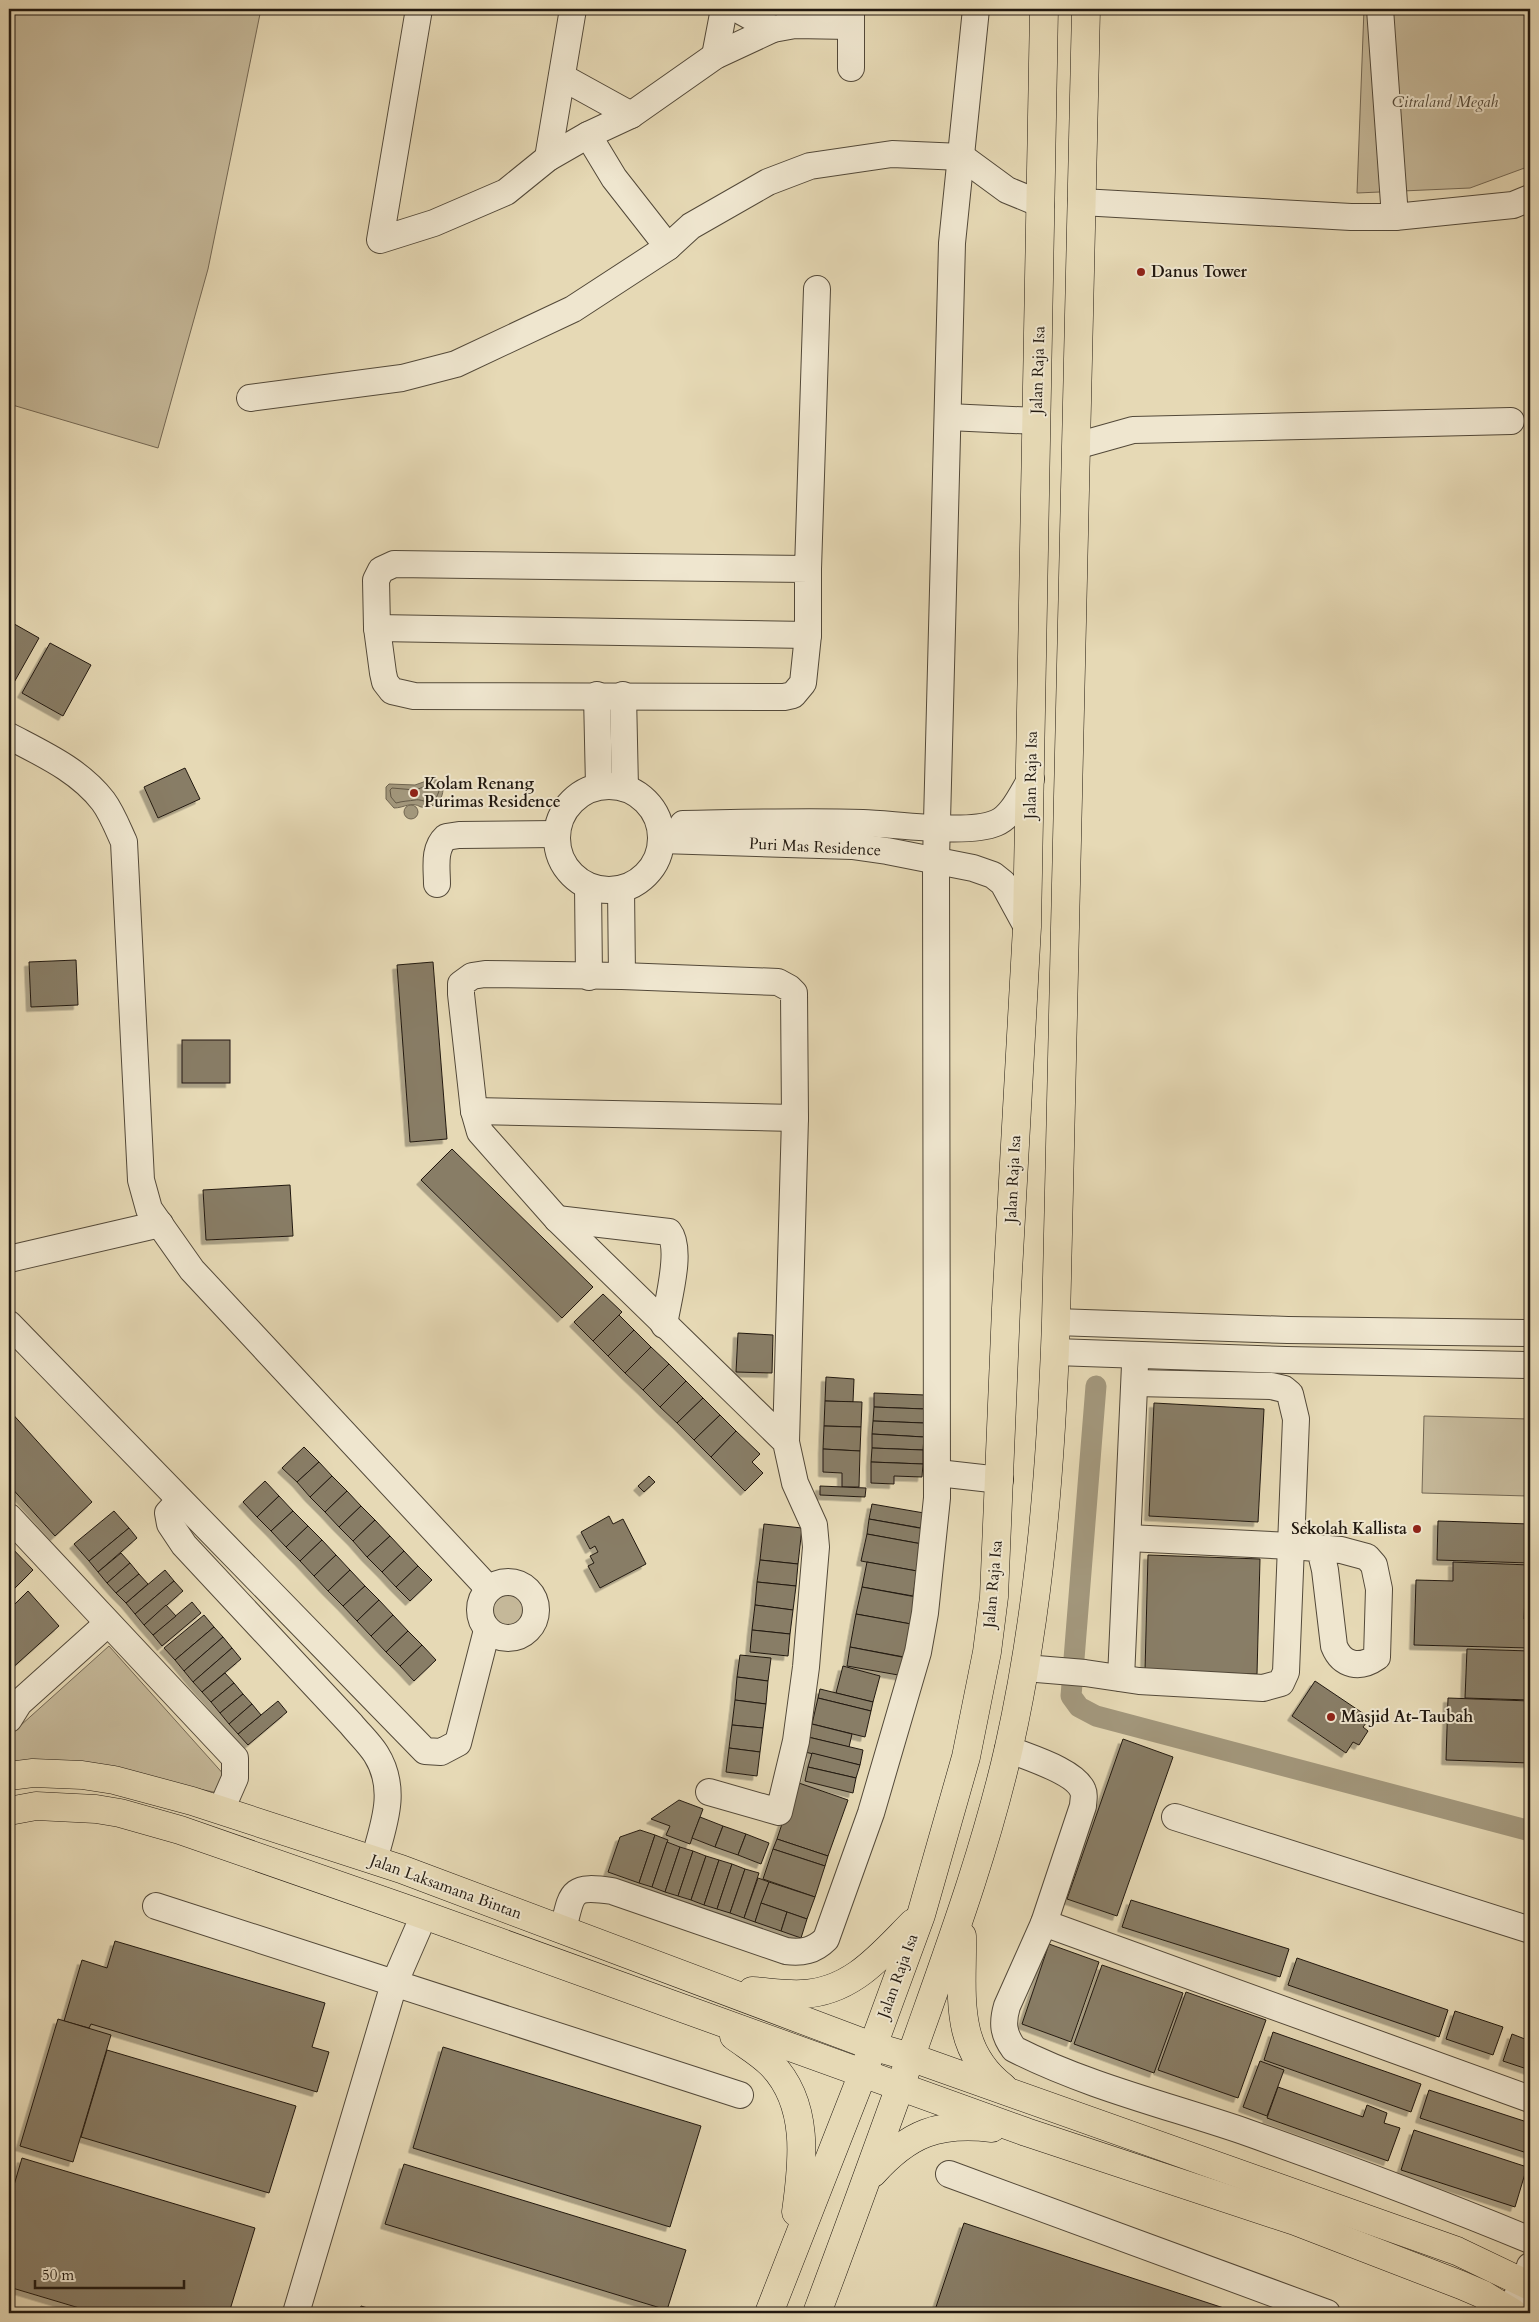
<svg xmlns="http://www.w3.org/2000/svg" width="1539" height="2322" font-family="Cardo,serif">
<style>
.green{fill:#c5b899;stroke:#746854}
.water{fill:#a3987d;stroke:#6f6551}
.lines{fill:none;stroke-linecap:round;stroke-linejoin:round}
.shore{stroke:#625846;stroke-width:1}
.canal{stroke:#a3987d;stroke-width:21}
.building{fill:#887d66;stroke:#221910;filter:url(#shadow)}
.minor-casing{stroke:#534939;stroke-width:28}
.major-casing{stroke:#221910;stroke-width:29}
.minor{stroke:#efe6cf;stroke-width:26}
.major{stroke:#e6d9b5;stroke-width:28}
.poi-dot{fill:#8f2418;stroke:#efe6cf;stroke-width:2}
.labels{text-anchor:middle;dominant-baseline:central;stroke-width:4;stroke-linejoin:round;paint-order:stroke}
.park-label{font-size:16px;font-style:italic;fill:#534939;stroke:#efe6cf}
.poi-label{font-size:16px;font-weight:bold;fill:#221910;stroke:#efe6cf;text-anchor:start}
.street-label{font-size:16px;fill:#221910;stroke:#efe6cf}
</style>
<defs>
<filter id="shadow"><feDropShadow dx="-4.5" dy="4.5" stdDeviation="0" flood-color="#0004"/></filter>
</defs>
<rect width="100%" height="100%" fill="#e6d9b5"/>
<filter id="stains"><feTurbulence type="fractalNoise" baseFrequency=".004" numOctaves="4"/><feColorMatrix values="0 0 0 0 .2 0 0 0 0 .09 0 0 0 0 .02 0 0 0 .5 -.17"/></filter>
<radialGradient id="worn" r=".72"><stop offset=".6" stop-color="#630" stop-opacity="0"/><stop offset="1" stop-color="#630" stop-opacity=".3"/></radialGradient>
<g class="green">
<path d="M 9,9 L 261,9 L 208,269 L 158,448 L 9,404 Z"/>
<path d="M 1364,9 L 1530,9 L 1530,166 L 1470,188 L 1357,193 Z"/>
<path d="M 1424,1416 L 1529,1419 L 1527,1496 L 1422,1493 Z"/>
<circle cx="509" cy="1611" r="18"/>
<path d="M 109,1646 L 226,1777 L 218,1793 L 113,1771 L 12,1768 L 11,1734 Z"/>
</g>
<g class="water">
<path d="M 432,779 L 440,781 L 443,785 C 444,800 436,808 421,807 C 411,801 404,808 394,808 L 386,799 L 386,787 L 389,784 L 415,785 Z"/>
<circle cx="411" cy="812" r="7"/>
</g>
<g class="lines">
<path class="shore" d="M 432,784 L 437,786 L 439,791 C 433,810 424,798 415,800 C 409,801 403,801 396,803 L 391,797 L 390,790 L 392,788 L 415,790 Z"/>
<path class="canal" d="M 1096,1386 L 1071,1696 L 1079,1707 L 1096,1716 L 1530,1831"/>
</g>
<g class="building">
<path d="M 9,621 L 39,638 L 12,686 L 9,685 Z"/>
<path d="M 50,643 L 91,665 L 63,716 L 22,693 Z"/>
<path d="M 185,768 L 200,799 L 158,818 L 144,787 Z"/>
<path d="M 76,960 L 78,1005 L 31,1007 L 29,962 Z"/>
<path d="M 433,962 L 447,1139 L 410,1142 L 397,965 Z"/>
<rect x="182" y="1040" width="48" height="43"/>
<path d="M 452,1149 L 593,1287 L 562,1318 L 421,1180 Z"/>
<path d="M 290,1185 L 293,1236 L 206,1240 L 203,1190 Z"/>
<path d="M 603,1294 L 622,1312 L 593,1341 L 574,1322 Z"/>
<path d="M 619,1315 L 634,1330 L 608,1356 L 593,1341 Z"/>
<path d="M 634,1330 L 651,1347 L 625,1373 L 608,1356 Z"/>
<path d="M 738,1333 L 773,1335 L 772,1373 L 736,1372 Z"/>
<path d="M 651,1347 L 669,1364 L 643,1390 L 625,1373 Z"/>
<path d="M 669,1364 L 686,1381 L 660,1407 L 643,1390 Z"/>
<path d="M 826,1377 L 854,1379 L 853,1402 L 825,1401 Z"/>
<path d="M 686,1381 L 703,1398 L 677,1423 L 660,1407 Z"/>
<path d="M 874,1393 L 925,1395 L 925,1409 L 874,1407 Z"/>
<path d="M 703,1398 L 720,1415 L 694,1440 L 677,1423 Z"/>
<path d="M 825,1401 L 862,1402 L 861,1427 L 824,1426 Z"/>
<path d="M 1154,1403 L 1264,1409 L 1258,1522 L 1149,1516 Z"/>
<path d="M 874,1407 L 925,1409 L 924,1423 L 873,1421 Z"/>
<path d="M 9,1410 L 92,1502 L 55,1536 L 9,1485 Z"/>
<path d="M 720,1415 L 736,1431 L 711,1457 L 694,1440 Z"/>
<path d="M 873,1421 L 924,1423 L 924,1437 L 872,1434 Z"/>
<path d="M 824,1426 L 861,1427 L 860,1451 L 823,1449 Z"/>
<path d="M 736,1431 L 760,1454 L 752,1462 L 763,1473 L 745,1491 L 711,1457 Z"/>
<path d="M 872,1434 L 924,1437 L 923,1450 L 872,1448 Z"/>
<path d="M 304,1447 L 319,1462 L 297,1482 L 282,1468 Z"/>
<path d="M 872,1448 L 923,1450 L 923,1464 L 871,1462 Z"/>
<path d="M 823,1449 L 860,1451 L 859,1487 L 842,1487 L 842,1473 L 823,1472 Z"/>
<path d="M 319,1462 L 332,1476 L 310,1497 L 297,1482 Z"/>
<path d="M 871,1462 L 923,1464 L 922,1477 L 894,1476 L 894,1484 L 871,1483 Z"/>
<path d="M 332,1476 L 347,1491 L 325,1512 L 310,1497 Z"/>
<path d="M 649,1476 L 655,1482 L 644,1492 L 638,1486 Z"/>
<path d="M 265,1481 L 279,1496 L 257,1517 L 243,1502 Z"/>
<path d="M 820,1486 L 866,1488 L 865,1497 L 820,1495 Z"/>
<path d="M 347,1491 L 361,1506 L 339,1527 L 325,1512 Z"/>
<path d="M 279,1496 L 293,1511 L 271,1531 L 257,1517 Z"/>
<path d="M 872,1504 L 924,1513 L 921,1528 L 869,1519 Z"/>
<path d="M 361,1506 L 375,1520 L 353,1541 L 339,1527 Z"/>
<path d="M 114,1511 L 129,1528 L 89,1561 L 74,1544 Z"/>
<path d="M 293,1511 L 308,1526 L 286,1547 L 271,1531 Z"/>
<path d="M 609,1516 L 613,1524 L 623,1519 L 646,1564 L 600,1588 L 588,1566 L 594,1563 L 590,1556 L 598,1552 L 595,1546 L 590,1549 L 581,1532 Z"/>
<path d="M 869,1519 L 925,1529 L 922,1544 L 867,1534 Z"/>
<path d="M 375,1520 L 390,1536 L 367,1557 L 353,1541 Z"/>
<path d="M 1438,1521 L 1530,1524 L 1530,1563 L 1437,1560 Z"/>
<path d="M 764,1524 L 802,1528 L 798,1564 L 760,1560 Z"/>
<path d="M 308,1526 L 322,1540 L 300,1561 L 286,1547 Z"/>
<path d="M 129,1528 L 137,1538 L 98,1572 L 89,1561 Z"/>
<path d="M 867,1534 L 922,1544 L 917,1571 L 861,1561 Z"/>
<path d="M 390,1536 L 404,1551 L 382,1572 L 367,1557 Z"/>
<path d="M 322,1540 L 336,1555 L 314,1576 L 300,1561 Z"/>
<path d="M 9,1545 L 33,1570 L 9,1594 Z"/>
<path d="M 404,1551 L 418,1566 L 396,1587 L 382,1572 Z"/>
<path d="M 121,1553 L 130,1563 L 107,1583 L 98,1572 Z"/>
<path d="M 336,1555 L 350,1570 L 328,1591 L 314,1576 Z"/>
<path d="M 1148,1555 L 1260,1559 L 1257,1674 L 1145,1671 Z"/>
<path d="M 760,1560 L 798,1564 L 796,1586 L 757,1582 Z"/>
<path d="M 867,1562 L 917,1571 L 913,1596 L 862,1587 Z"/>
<path d="M 1453,1562 L 1530,1565 L 1530,1596 L 1525,1596 L 1524,1619 L 1530,1619 L 1530,1648 L 1414,1645 L 1416,1580 L 1453,1581 Z"/>
<path d="M 130,1563 L 139,1574 L 116,1593 L 107,1583 Z"/>
<path d="M 418,1566 L 432,1580 L 410,1601 L 396,1587 Z"/>
<path d="M 165,1570 L 174,1581 L 135,1614 L 126,1603 Z"/>
<path d="M 350,1570 L 365,1586 L 343,1606 L 328,1591 Z"/>
<path d="M 139,1574 L 148,1584 L 126,1603 L 116,1593 Z"/>
<path d="M 174,1581 L 183,1591 L 144,1625 L 135,1614 Z"/>
<path d="M 757,1582 L 796,1586 L 793,1610 L 755,1605 Z"/>
<path d="M 365,1586 L 379,1600 L 357,1621 L 343,1606 Z"/>
<path d="M 862,1587 L 916,1597 L 911,1624 L 856,1614 Z"/>
<path d="M 28,1591 L 59,1626 L 9,1671 L 9,1610 Z"/>
<path d="M 379,1600 L 393,1615 L 371,1636 L 357,1621 Z"/>
<path d="M 192,1602 L 201,1613 L 162,1646 L 153,1635 Z"/>
<path d="M 166,1605 L 176,1616 L 153,1635 L 144,1625 Z"/>
<path d="M 755,1605 L 793,1610 L 790,1634 L 752,1630 Z"/>
<path d="M 856,1614 L 911,1624 L 904,1657 L 850,1647 Z"/>
<path d="M 204,1615 L 214,1627 L 175,1660 L 164,1648 Z"/>
<path d="M 393,1615 L 408,1631 L 386,1652 L 371,1636 Z"/>
<path d="M 214,1627 L 223,1637 L 184,1671 L 175,1660 Z"/>
<path d="M 752,1630 L 790,1634 L 788,1656 L 750,1652 Z"/>
<path d="M 408,1631 L 422,1645 L 400,1666 L 386,1652 Z"/>
<path d="M 223,1637 L 232,1648 L 193,1682 L 184,1671 Z"/>
<path d="M 422,1645 L 436,1660 L 414,1681 L 400,1666 Z"/>
<path d="M 850,1647 L 907,1658 L 904,1676 L 847,1666 Z"/>
<path d="M 232,1648 L 241,1659 L 202,1692 L 193,1682 Z"/>
<path d="M 1467,1649 L 1530,1651 L 1530,1700 L 1465,1698 Z"/>
<path d="M 740,1655 L 771,1658 L 768,1681 L 737,1677 Z"/>
<path d="M 843,1666 L 880,1676 L 873,1702 L 836,1693 Z"/>
<path d="M 225,1673 L 234,1683 L 211,1702 L 202,1692 Z"/>
<path d="M 737,1677 L 768,1681 L 766,1704 L 735,1700 Z"/>
<path d="M 1315,1681 L 1370,1718 L 1363,1727 L 1368,1731 L 1359,1745 L 1353,1742 L 1346,1753 L 1292,1716 Z"/>
<path d="M 234,1683 L 243,1694 L 220,1713 L 211,1702 Z"/>
<path d="M 820,1689 L 873,1702 L 871,1711 L 818,1698 Z"/>
<path d="M 243,1694 L 252,1704 L 229,1724 L 220,1713 Z"/>
<path d="M 818,1698 L 871,1711 L 865,1737 L 812,1724 Z"/>
<path d="M 1448,1698 L 1530,1701 L 1530,1763 L 1446,1760 Z"/>
<path d="M 735,1700 L 766,1704 L 763,1728 L 732,1725 Z"/>
<path d="M 278,1701 L 287,1712 L 248,1745 L 238,1734 Z"/>
<path d="M 252,1704 L 261,1715 L 238,1734 L 229,1724 Z"/>
<path d="M 812,1724 L 852,1734 L 849,1747 L 808,1737 Z"/>
<path d="M 732,1725 L 763,1728 L 760,1752 L 729,1748 Z"/>
<path d="M 808,1737 L 863,1750 L 860,1765 L 805,1752 Z"/>
<path d="M 1123,1739 L 1173,1757 L 1117,1916 L 1067,1899 Z"/>
<path d="M 729,1748 L 760,1752 L 757,1776 L 726,1772 Z"/>
<path d="M 812,1753 L 860,1765 L 856,1778 L 808,1767 Z"/>
<path d="M 808,1767 L 856,1778 L 853,1793 L 805,1781 Z"/>
<path d="M 796,1782 L 848,1800 L 828,1856 L 777,1839 Z"/>
<path d="M 679,1800 L 703,1809 L 690,1844 L 666,1835 L 670,1826 L 651,1819 Z"/>
<path d="M 700,1817 L 723,1826 L 715,1847 L 692,1838 Z"/>
<path d="M 723,1826 L 746,1834 L 738,1855 L 715,1847 Z"/>
<path d="M 640,1830 L 655,1835 L 639,1883 L 608,1872 L 620,1837 Z"/>
<path d="M 746,1834 L 769,1843 L 761,1864 L 738,1855 Z"/>
<path d="M 655,1835 L 668,1840 L 652,1887 L 639,1883 Z"/>
<path d="M 777,1839 L 828,1856 L 825,1866 L 773,1849 Z"/>
<path d="M 667,1842 L 680,1847 L 665,1892 L 652,1887 Z"/>
<path d="M 680,1847 L 693,1851 L 678,1896 L 665,1892 Z"/>
<path d="M 773,1849 L 825,1866 L 815,1897 L 763,1879 Z"/>
<path d="M 693,1851 L 706,1856 L 691,1900 L 678,1896 Z"/>
<path d="M 706,1856 L 719,1860 L 704,1905 L 691,1900 Z"/>
<path d="M 719,1860 L 732,1864 L 717,1909 L 704,1905 Z"/>
<path d="M 732,1864 L 745,1869 L 730,1913 L 717,1909 Z"/>
<path d="M 745,1869 L 759,1873 L 744,1918 L 730,1913 Z"/>
<path d="M 758,1878 L 769,1882 L 755,1922 L 744,1918 Z"/>
<path d="M 769,1882 L 815,1897 L 807,1919 L 761,1903 Z"/>
<path d="M 1131,1900 L 1289,1949 L 1280,1977 L 1122,1927 Z"/>
<path d="M 761,1903 L 787,1912 L 781,1931 L 755,1922 Z"/>
<path d="M 787,1912 L 807,1919 L 801,1938 L 781,1931 Z"/>
<path d="M 115,1941 L 325,2003 L 312,2047 L 329,2052 L 317,2092 L 91,2024 L 89,2028 L 64,2021 L 82,1960 L 107,1968 Z"/>
<path d="M 1049,1944 L 1099,1962 L 1071,2042 L 1022,2024 Z"/>
<path d="M 1297,1958 L 1448,2010 L 1439,2037 L 1288,1985 Z"/>
<path d="M 1102,1965 L 1183,1993 L 1154,2073 L 1074,2044 Z"/>
<path d="M 1186,1992 L 1266,2020 L 1238,2098 L 1158,2070 Z"/>
<path d="M 1455,2011 L 1503,2027 L 1493,2055 L 1446,2039 Z"/>
<path d="M 58,2019 L 111,2035 L 73,2162 L 20,2146 Z"/>
<path d="M 1273,2032 L 1421,2084 L 1411,2112 L 1264,2060 Z"/>
<path d="M 1512,2034 L 1530,2041 L 1530,2070 L 1503,2061 Z"/>
<path d="M 443,2047 L 701,2126 L 670,2227 L 413,2148 Z"/>
<path d="M 107,2050 L 296,2106 L 269,2193 L 81,2137 Z"/>
<path d="M 1260,2061 L 1284,2070 L 1267,2116 L 1243,2107 Z"/>
<path d="M 1278,2087 L 1363,2117 L 1367,2105 L 1387,2113 L 1384,2123 L 1400,2128 L 1388,2161 L 1267,2118 Z"/>
<path d="M 1429,2090 L 1530,2123 L 1530,2154 L 1420,2118 Z"/>
<path d="M 1414,2130 L 1527,2167 L 1515,2207 L 1401,2170 Z"/>
<path d="M 22,2158 L 255,2228 L 229,2313 L 213,2313 L 199,2309 L 198,2313 L 96,2313 L 9,2287 L 9,2202 Z"/>
<path d="M 404,2164 L 686,2250 L 667,2310 L 385,2224 Z"/>
<path d="M 964,2223 L 1239,2313 L 934,2313 Z"/>
<path d="M 361,2306 L 384,2313 L 359,2313 Z"/>
</g>
<g class="lines">
<defs>
<g id="minor">
<path d="M 419,9 L 380,240 L 434,223 L 506,192 L 548,158 L 588,135 L 631,115 L 715,56 L 773,29 L 795,25 L 850,26"/>
<path d="M 737,9 L 773,29"/>
<path d="M 1380,9 L 1395,217"/>
<path d="M 715,56 L 724,9"/>
<path d="M 851,68 L 851,9"/>
<path d="M 562,77 L 631,115"/>
<path d="M 588,135 L 614,178 L 668,247"/>
<path d="M 548,158 L 573,9"/>
<path d="M 1081,202 L 1351,217 L 1395,217 L 1513,205 L 1530,198"/>
<path d="M 250,398 L 402,378 L 456,364 L 573,309 L 668,247 L 691,226 L 768,182 L 810,166 L 892,154 L 962,157 L 1007,190 L 1041,204"/>
<path d="M 948,417 L 1036,421"/>
<path d="M 1076,446 L 1133,430 L 1511,421"/>
<path d="M 808,569 L 394,564 L 381,570 L 376,580 L 377,628 L 383,673 L 385,682 L 392,691 L 414,696 L 784,697 L 793,695 L 803,683 L 808,635 L 808,569 L 817,289"/>
<path d="M 377,628 L 808,635"/>
<path d="M 597,695 L 599,786"/>
<path d="M 623,695 L 625,788"/>
<path d="M 9,736 C 43,754 79,770 103,801 C 112,813 118,829 124,842 L 141,1180 L 149,1209 L 192,1270 L 489,1589"/>
<circle cx="609" cy="838" r="52"/>
<path d="M 683,824 C 743,823 803,821 863,823 C 895,824 968,835 996,823 C 1012,817 1022,793 1031,779"/>
<path d="M 661,840 L 852,846 L 887,851 L 973,868 L 993,875 L 1003,883 L 1027,927"/>
<path d="M 437,884 C 437,868 433,849 446,837 L 459,835 L 556,834"/>
<path d="M 588,886 L 589,977"/>
<path d="M 621,889 L 622,976"/>
<path d="M 474,1111 L 795,1118"/>
<path d="M 557,1219 L 669,1232 C 683,1250 667,1303 664,1325"/>
<path d="M 9,1259 L 160,1224"/>
<path d="M 1056,1322 L 1288,1330 L 1530,1333"/>
<path d="M 9,1324 L 425,1751 L 441,1752 L 458,1743 L 487,1630"/>
<path d="M 1055,1352 L 1286,1360 L 1530,1365"/>
<path d="M 938,1473 L 1000,1480"/>
<path d="M 180,1500 L 168,1513 L 170,1524 L 184,1545 L 351,1724 C 359,1734 369,1743 376,1754 C 398,1789 384,1824 374,1860"/>
<path d="M 9,1517 L 235,1758 L 235,1778 L 221,1810"/>
<path d="M 1128,1538 L 1291,1546 L 1341,1550 L 1367,1557 L 1374,1565 L 1379,1589 L 1377,1657 C 1360,1669 1342,1666 1334,1646 L 1325,1570 L 1320,1549"/>
<circle cx="508" cy="1610" r="28"/>
<path d="M 1025,1668 L 1085,1673 L 1139,1681 L 1263,1688 L 1281,1683 L 1286,1672 L 1296,1419 L 1290,1394 L 1284,1389 L 1271,1386 L 1135,1383"/>
<path d="M 1121,1678 L 1135,1365"/>
<path d="M 9,1719 L 19,1703 L 107,1624"/>
<path d="M 1008,1749 C 1027,1757 1076,1771 1083,1791 C 1085,1795 1083,1801 1083,1806 L 1044,1923 L 1007,2006 C 1002,2023 1003,2034 1014,2049 C 1087,2086 1166,2105 1243,2131 C 1339,2165 1436,2201 1530,2240"/>
<path d="M 709,1792 L 779,1812 L 796,1741 L 806,1667 L 816,1547 L 814,1525 L 795,1483 L 786,1442 L 795,1118 L 794,993 L 789,988 L 778,982 L 622,976 L 485,974 L 472,976 L 461,984 L 461,994 L 474,1111 L 480,1132 L 557,1219 L 786,1442"/>
<path d="M 1175,1817 L 1530,1930"/>
<path d="M 156,1906 L 740,2095"/>
<path d="M 1044,1923 L 1530,2099"/>
<path d="M 563,1930 C 572,1892 570,1885 612,1891 L 786,1951 C 802,1953 814,1951 826,1939 L 871,1813 L 918,1652 L 925,1613 L 937,1498 L 936,860 L 952,243 L 976,9"/>
<path d="M 949,2174 L 1327,2313"/>
<path d="M 1509,2310 L 1525,2282 L 1530,2266"/>
<path d="M 296,2313 L 394,1984 L 424,1915"/>
</g>
<g id="major">
<path d="M 9,1776 L 33,1773 L 82,1775 L 114,1780 L 192,1801 L 401,1869 L 872,2046 L 910,2057 L 1457,2251 L 1530,2286"/>
<path d="M 9,1811 L 36,1806 L 96,1809 L 120,1813 L 180,1830 L 424,1915 L 1026,2132 L 1295,2221 L 1461,2285 L 1482,2294 L 1513,2313"/>
<path d="M 962,1936 C 963,1992 952,2048 1003,2087"/>
<path d="M 752,1991 C 768,1992 786,1995 802,1994 C 852,1992 881,1955 913,1923"/>
<path d="M 734,2036 C 746,2045 760,2053 771,2064 C 810,2104 803,2162 796,2212"/>
<path d="M 873,2173 C 909,2133 938,2122 992,2128"/>
<path d="M 769,2313 L 863,2073 L 921,1915 L 966,1757 L 987,1652 L 994,1597 L 1006,1308 L 1027,927 L 1044,9"/>
<path d="M 817,2313 C 849,2228 880,2142 911,2056 C 947,1954 985,1853 1009,1747 C 1040,1608 1051,1465 1056,1322 L 1086,9"/>
</g>
</defs>
<use href="#minor" class="minor-casing"/>
<use href="#major" class="major-casing"/>
<use href="#minor" class="minor"/>
<use href="#major" class="major"/>
</g>
<g class="poi-dot">
<circle cx="1141" cy="272" r="5"/>
<circle cx="414" cy="793" r="5"/>
<circle cx="1417" cy="1529" r="5"/>
<circle cx="1331" cy="1717" r="5"/>
</g>
<g class="labels">
<g class="park-label">
<text x="1445" y="102">Citraland Megah</text>
</g>
<g class="poi-label">
<text x="1151" y="272">Danus Tower</text>
<text x="424" y="784">Kolam Renang<tspan x="424" dy="18">Purimas Residence</tspan></text>
<text x="1407" y="1529" text-anchor="end">Sekolah Kallista</text>
<text x="1341" y="1717">Masjid At-Taubah</text>
</g>
<g class="street-label">
<text transform="translate(1038 370) rotate(-88)">Jalan Raja Isa</text>
<text transform="translate(1031 775) rotate(-89)">Jalan Raja Isa</text>
<text transform="translate(815 847) rotate(3)">Puri Mas Residence</text>
<text transform="translate(1013 1179) rotate(-87)">Jalan Raja Isa</text>
<text transform="translate(993 1584) rotate(-85)">Jalan Raja Isa</text>
<text transform="translate(446 1887) rotate(20)">Jalan Laksamana Bintan</text>
<text transform="translate(898 1976) rotate(-70)">Jalan Raja Isa</text>
</g>
</g>
<rect width="1539" height="2322" fill="none" stroke="#e6d9b5" stroke-width="30"/>
<rect x="10" y="10" width="1519" height="2302" fill="none" stroke="#221910" stroke-width="2.5"/>
<rect x="15" y="15" width="1509" height="2292" fill="none" stroke="#221910"/>
<path d="M35 2280v8h149v-8" fill="none" stroke="#221910" stroke-width="2.5"/>
<text x="42" y="2280" font-size="15" fill="#221910" stroke="#efe6cf" stroke-width="4" paint-order="stroke">50 m</text>
<rect width="100%" height="100%" filter="url(#stains)"/>
<rect width="100%" height="100%" fill="url(#worn)"/>
</svg>
